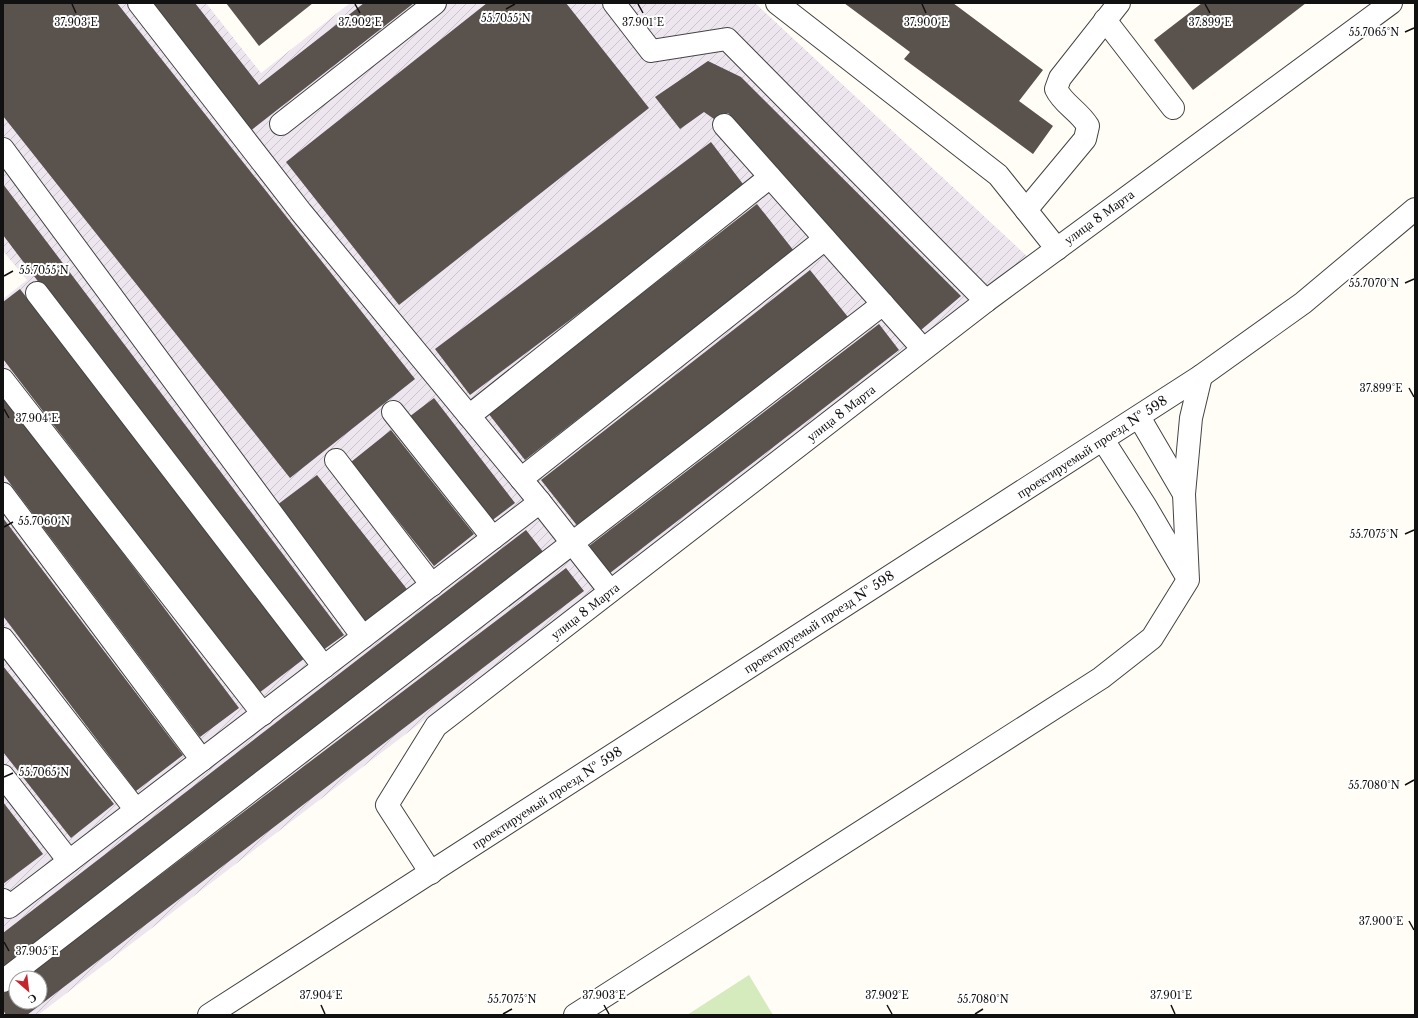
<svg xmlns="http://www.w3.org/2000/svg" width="1418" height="1018" font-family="'Libre Baskerville',serif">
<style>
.industrial{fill:url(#industrial-furrows);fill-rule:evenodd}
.green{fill:#d5ebbd}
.building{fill:#5a524d}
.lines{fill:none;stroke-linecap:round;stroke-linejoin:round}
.minor-casing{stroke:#444;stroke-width:24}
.minor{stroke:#fff;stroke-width:22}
.ticks{fill:none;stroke:#111;stroke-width:1.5}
.labels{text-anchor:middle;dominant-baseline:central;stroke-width:4;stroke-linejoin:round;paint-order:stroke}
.street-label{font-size:13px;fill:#111;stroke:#fff}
.ticks-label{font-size:10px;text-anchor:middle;fill:#111;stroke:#fff;stroke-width:4;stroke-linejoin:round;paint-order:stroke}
</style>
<defs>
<pattern id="industrial-furrows" width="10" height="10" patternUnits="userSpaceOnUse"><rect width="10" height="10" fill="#eee6ef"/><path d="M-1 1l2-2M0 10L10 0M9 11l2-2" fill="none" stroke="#cbc4cc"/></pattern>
</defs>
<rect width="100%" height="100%" fill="#fffdf5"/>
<path class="industrial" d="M 3,3 L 206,3 L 261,73 L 350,3 L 755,3 L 1029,258 L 38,1015 L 3,1015 L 3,299 L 27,280 L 3,251 ZM 16,978 L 40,978 L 40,1002 L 16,1002 Z"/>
<path class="green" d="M 749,975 L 773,1015 L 687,1015 Z"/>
<g class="building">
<path d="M 3,3 L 117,3 L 415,379 L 290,478 L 3,116 Z"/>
<path d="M 148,3 L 195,3 L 259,85 L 364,3 L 414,3 L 249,132 Z"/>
<path d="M 226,3 L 313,3 L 259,46 Z"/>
<path d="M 487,3 L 566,3 L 649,108 L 399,305 L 286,162 Z"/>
<path d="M 844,3 L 953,3 L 1043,70 L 1019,101 L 1053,126 L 1033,154 L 904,59 L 910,52 Z"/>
<path d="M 1202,3 L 1306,3 L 1193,90 L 1154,40 Z"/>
<path d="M 708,61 L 741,77 L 961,296 L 921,330 L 728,113 L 714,119 L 704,112 L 680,129 L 655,97 Z"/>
<path d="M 711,142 L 746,188 L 470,395 L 435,349 Z"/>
<path d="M 3,184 L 344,635 L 319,653 L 3,235 Z"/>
<path d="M 757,204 L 794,251 L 525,460 L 488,413 Z"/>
<path d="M 810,270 L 848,317 L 579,528 L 541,480 Z"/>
<path d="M 20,289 L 305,658 L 259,693 L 3,359 L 3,302 Z"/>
<path d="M 879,324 L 899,350 L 610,573 L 589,546 Z"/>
<path d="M 3,393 L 239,708 L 200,737 L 3,474 Z"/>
<path d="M 434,398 L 515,503 L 490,522 L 409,417 Z"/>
<path d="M 391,430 L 474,534 L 434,566 L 351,462 Z"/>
<path d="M 317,475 L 410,593 L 366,627 L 273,508 Z"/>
<path d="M 3,518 L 183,755 L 136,791 L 3,616 Z"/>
<path d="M 526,530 L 544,553 L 3,969 L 3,933 Z"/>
<path d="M 566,568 L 584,591 L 27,1015 L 6,1015 L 3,1010 L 3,994 L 16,984 L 16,1002 L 40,1002 L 40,978 L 24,978 Z"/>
<path d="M 3,666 L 114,804 L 71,838 L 3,752 Z"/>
<path d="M 3,802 L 43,854 L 3,884 Z"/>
</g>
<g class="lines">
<defs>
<g id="minor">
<path d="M 139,3 L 301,212 L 540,502 L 610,591"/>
<path d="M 614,3 L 651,51 L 727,39 L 986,301"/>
<path d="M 777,3 L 998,175 L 1026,210 L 1085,139 L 1088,126 C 1079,111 1063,104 1056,89 L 1060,78 L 1119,3"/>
<path d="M 1105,20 L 1173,108"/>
<path d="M 281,124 L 435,3"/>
<path d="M 724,125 L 923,349"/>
<path d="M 3,149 L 363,637"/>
<path d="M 1026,210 L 1057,249"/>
<path d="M 37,293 L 324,667"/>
<path d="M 3,380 L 263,714"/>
<path d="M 393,412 L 493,538"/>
<path d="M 469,416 L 770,177"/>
<path d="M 1139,417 L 1184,494"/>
<path d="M 1103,440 L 1146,507 L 1187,577"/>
<path d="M 336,460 L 432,585"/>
<path d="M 521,479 L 825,239"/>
<path d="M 3,494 L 202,760"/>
<path d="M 3,639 L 136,810"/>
<path d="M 3,776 L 69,861"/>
<path d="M 431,873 L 387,805 L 436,726 L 986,301 L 1391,3"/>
<path d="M 3,900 L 9,907 L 540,502"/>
<path d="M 3,981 L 883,304"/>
<path d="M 209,1015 L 1201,376 L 1303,303 L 1415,209"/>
<path d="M 575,1015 L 1101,678 L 1152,638 L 1188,580 L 1184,494 L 1191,418 L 1201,376"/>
</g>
</defs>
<use href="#minor" class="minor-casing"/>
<use href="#minor" class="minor"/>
</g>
<path class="ticks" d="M 72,4 L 76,13M 355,4 L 360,13M 638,4 L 643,13M 922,4 L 926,13M 1205,4 L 1210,13M 506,9 L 515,4M 1405,32 L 1414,28M 4,276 L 13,271M 1405,283 L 1414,279M 1409,388 L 1414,397M 4,409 L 9,418M 4,527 L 13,522M 1405,534 L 1414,530M 4,777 L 13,773M 1405,785 L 1414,780M 1409,921 L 1414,930M 4,942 L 9,951M 321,1005 L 325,1014M 604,1005 L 609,1014M 887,1005 L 892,1014M 1171,1005 L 1175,1014M 503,1014 L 512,1009M 975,1014 L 983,1009"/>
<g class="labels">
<g class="street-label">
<text transform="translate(1099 217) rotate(-36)">улица 8 Марта</text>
<text transform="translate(841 413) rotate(-38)">улица 8 Марта</text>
<text transform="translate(1092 447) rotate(-33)">проектируемый проезд № 598</text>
<text transform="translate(585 611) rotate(-38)">улица 8 Марта</text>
<text transform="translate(819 622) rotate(-33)">проектируемый проезд № 598</text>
<text transform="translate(547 798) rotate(-33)">проектируемый проезд № 598</text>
</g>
</g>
<g class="ticks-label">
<text x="506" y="22">55.7055°N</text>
<text x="76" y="26">37.903°E</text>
<text x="360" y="26">37.902°E</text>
<text x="643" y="26">37.901°E</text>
<text x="926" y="26">37.900°E</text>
<text x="1210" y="26">37.899°E</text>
<text x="1374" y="36">55.7065°N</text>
<text x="44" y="274">55.7055°N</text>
<text x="1374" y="287">55.7070°N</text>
<text x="1381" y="392">37.899°E</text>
<text x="37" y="422">37.904°E</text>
<text x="44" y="525">55.7060°N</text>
<text x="1374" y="538">55.7075°N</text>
<text x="44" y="776">55.7065°N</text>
<text x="1374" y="789">55.7080°N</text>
<text x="1381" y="925">37.900°E</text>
<text x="37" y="955">37.905°E</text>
<text x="321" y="999">37.904°E</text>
<text x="604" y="999">37.903°E</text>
<text x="887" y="999">37.902°E</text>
<text x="1171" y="999">37.901°E</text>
<text x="512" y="1003">55.7075°N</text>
<text x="983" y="1003">55.7080°N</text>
</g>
<rect width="1418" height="1018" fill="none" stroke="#111111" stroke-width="8"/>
<g transform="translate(28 990) rotate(152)"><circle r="19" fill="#ffffff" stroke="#a0a0a0"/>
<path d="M0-3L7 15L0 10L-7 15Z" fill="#c4262e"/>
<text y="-6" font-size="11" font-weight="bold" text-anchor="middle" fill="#111111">С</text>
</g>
</svg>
